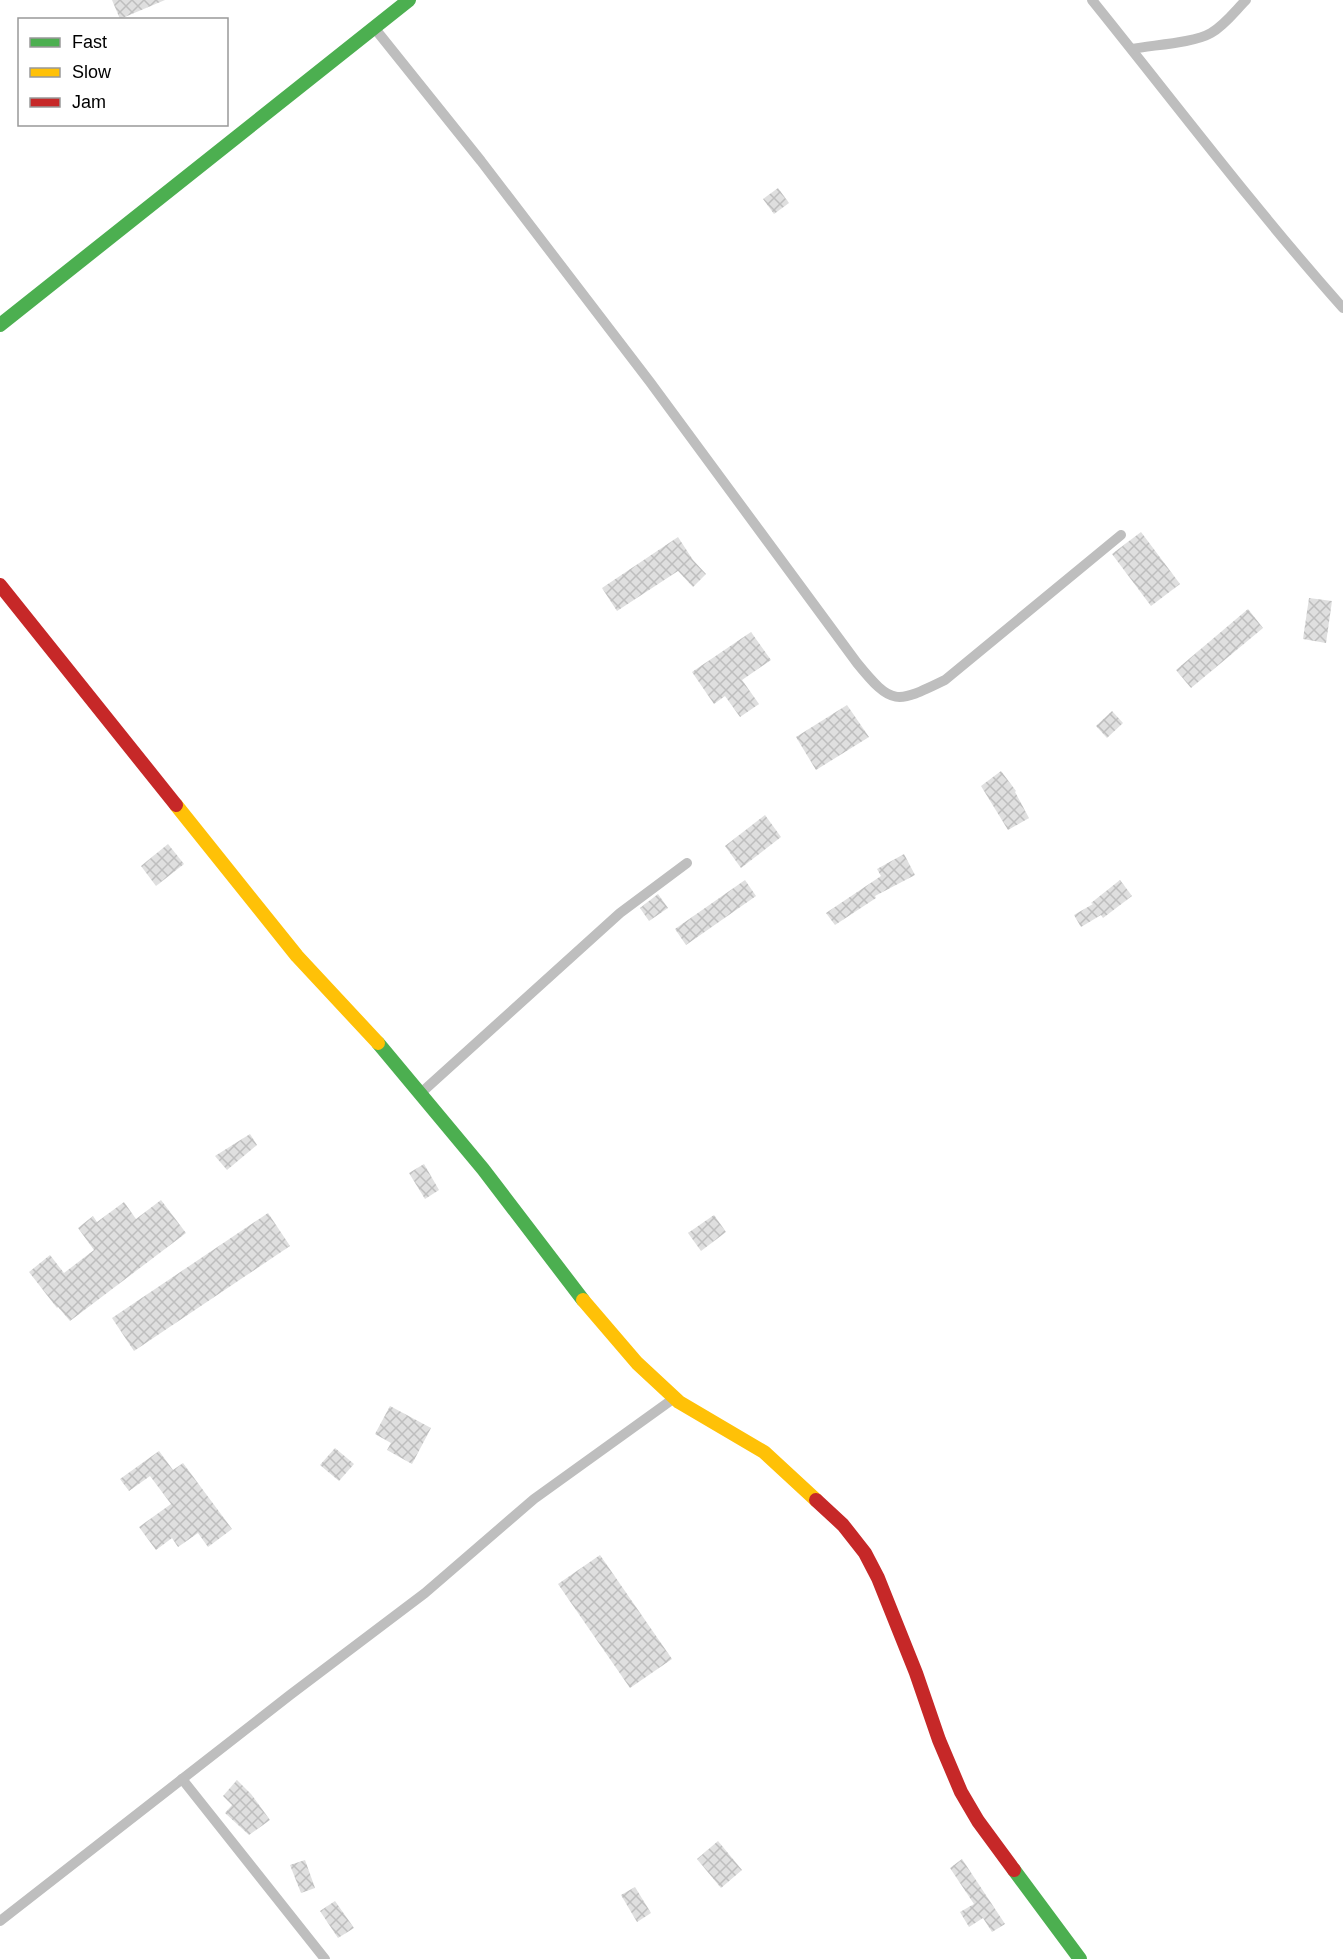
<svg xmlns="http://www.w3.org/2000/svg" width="1343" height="1959" font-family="Helvetica,sans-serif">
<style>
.building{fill:url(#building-cross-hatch)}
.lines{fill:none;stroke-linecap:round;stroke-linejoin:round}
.lane{stroke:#bebebe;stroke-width:10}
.fast{stroke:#4caf50;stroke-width:14}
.slow{stroke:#ffc107;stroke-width:14}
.jam{stroke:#c62828;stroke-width:14}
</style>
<defs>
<pattern id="building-cross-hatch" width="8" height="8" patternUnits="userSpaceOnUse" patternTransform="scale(1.5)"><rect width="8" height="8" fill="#dfdfdf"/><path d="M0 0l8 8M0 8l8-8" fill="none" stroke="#bebebe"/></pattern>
</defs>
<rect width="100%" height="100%" fill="#fff"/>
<g class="building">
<path d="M 112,0 L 165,0 L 120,19 Z"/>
<path d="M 778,188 L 789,203 L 774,214 L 763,199 Z"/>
<path d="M 1141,532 L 1180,584 L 1151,606 L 1112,554 Z"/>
<path d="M 678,537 L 693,560 L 706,574 L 693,587 L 678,571 L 617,611 L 602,588 Z"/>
<path d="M 1309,598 L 1332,601 L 1326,643 L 1303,639 Z"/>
<path d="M 1248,609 L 1263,628 L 1191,688 L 1176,670 Z"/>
<path d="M 751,632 L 771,660 L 742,680 L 759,704 L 740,717 L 725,696 L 714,704 L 692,672 Z"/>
<path d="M 847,705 L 869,737 L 816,770 L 796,737 Z"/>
<path d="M 1112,711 L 1123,723 L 1107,738 L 1096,726 Z"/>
<path d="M 1001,771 L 1016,791 L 1015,792 L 1029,818 L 1008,830 L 981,786 Z"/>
<path d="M 765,815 L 781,837 L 741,868 L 725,846 Z"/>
<path d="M 168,844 L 184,864 L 156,886 L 141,866 Z"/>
<path d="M 904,854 L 915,875 L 875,896 L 876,898 L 835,925 L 826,913 L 881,876 L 877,869 Z"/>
<path d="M 745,880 L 756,896 L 686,945 L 675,929 Z"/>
<path d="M 1120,880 L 1132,896 L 1103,918 L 1101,915 L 1081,927 L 1074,915 L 1093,904 L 1091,903 Z"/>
<path d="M 658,894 L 668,908 L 649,921 L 640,908 Z"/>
<path d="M 250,1134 L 257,1145 L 227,1170 L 215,1156 Z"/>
<path d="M 424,1164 L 439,1190 L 425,1199 L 409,1173 Z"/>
<path d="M 161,1200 L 186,1233 L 70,1321 L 58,1307 L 57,1308 L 29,1272 L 50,1255 L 64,1273 L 94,1250 L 78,1228 L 93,1216 L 97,1222 L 124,1202 L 136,1219 Z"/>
<path d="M 268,1213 L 290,1246 L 134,1351 L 112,1318 Z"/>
<path d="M 714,1215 L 726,1232 L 701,1251 L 688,1233 Z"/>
<path d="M 390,1406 L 431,1428 L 412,1464 L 387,1450 L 391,1443 L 375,1434 Z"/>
<path d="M 335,1448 L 354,1464 L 339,1481 L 320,1465 Z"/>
<path d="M 159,1451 L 173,1470 L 183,1463 L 232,1529 L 208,1547 L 198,1533 L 178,1547 L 172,1538 L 156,1550 L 139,1527 L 171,1504 L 150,1476 L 129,1491 L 120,1479 Z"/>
<path d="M 600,1555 L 672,1659 L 630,1688 L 558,1584 Z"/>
<path d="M 237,1780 L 251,1794 L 270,1820 L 249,1835 L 225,1813 L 232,1805 L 223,1796 Z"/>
<path d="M 718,1841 L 742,1870 L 721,1888 L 697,1859 Z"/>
<path d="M 962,1859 L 1005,1924 L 992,1932 L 983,1918 L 969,1927 L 960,1912 L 974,1904 L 950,1868 Z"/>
<path d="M 305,1860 L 315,1888 L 301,1893 L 290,1865 Z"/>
<path d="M 635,1887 L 651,1913 L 637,1922 L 621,1895 Z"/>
<path d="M 335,1901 L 354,1928 L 338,1938 L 320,1911 Z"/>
</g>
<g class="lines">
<g class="lane">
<path d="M 1092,0 C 1175,103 1255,209 1343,308"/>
<path d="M 376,30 L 481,161 L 650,382 L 857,663 C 892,706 896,704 945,680 L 1121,535"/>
<path d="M 1132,49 C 1152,45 1194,43 1211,33 C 1225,25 1235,11 1246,0"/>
<path d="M 422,1092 L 620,913 L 687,863"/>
<path d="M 182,1779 L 325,1959"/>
<path d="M 0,1921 L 290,1695 L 425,1593 L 534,1499 L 673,1399"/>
</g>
<g class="fast">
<path d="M 0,325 L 409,0"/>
<path d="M 378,1043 L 483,1169 L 583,1300"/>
<path d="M 1014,1870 L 1080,1959"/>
</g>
<g class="slow">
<path d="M 176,805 L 297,956 L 378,1043"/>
<path d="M 583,1300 L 637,1363 L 679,1402 L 764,1452 L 816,1500"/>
</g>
<g class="jam">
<path d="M 0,585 L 176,805"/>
<path d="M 816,1500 L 843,1525 L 865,1553 L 878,1578 L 916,1673 L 939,1740 L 961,1792 L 978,1821 L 1014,1870"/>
</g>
</g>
<rect x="18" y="18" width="210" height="108" fill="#ffffff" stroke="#999999" stroke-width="1.5"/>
<rect x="30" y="38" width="30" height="9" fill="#4caf50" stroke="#999999" stroke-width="1.5"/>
<text x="72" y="48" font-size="18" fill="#000000">Fast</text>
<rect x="30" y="68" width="30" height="9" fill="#ffc107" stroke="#999999" stroke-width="1.5"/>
<text x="72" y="78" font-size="18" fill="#000000">Slow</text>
<rect x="30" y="98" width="30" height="9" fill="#c62828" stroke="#999999" stroke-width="1.5"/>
<text x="72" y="108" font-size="18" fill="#000000">Jam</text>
</svg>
